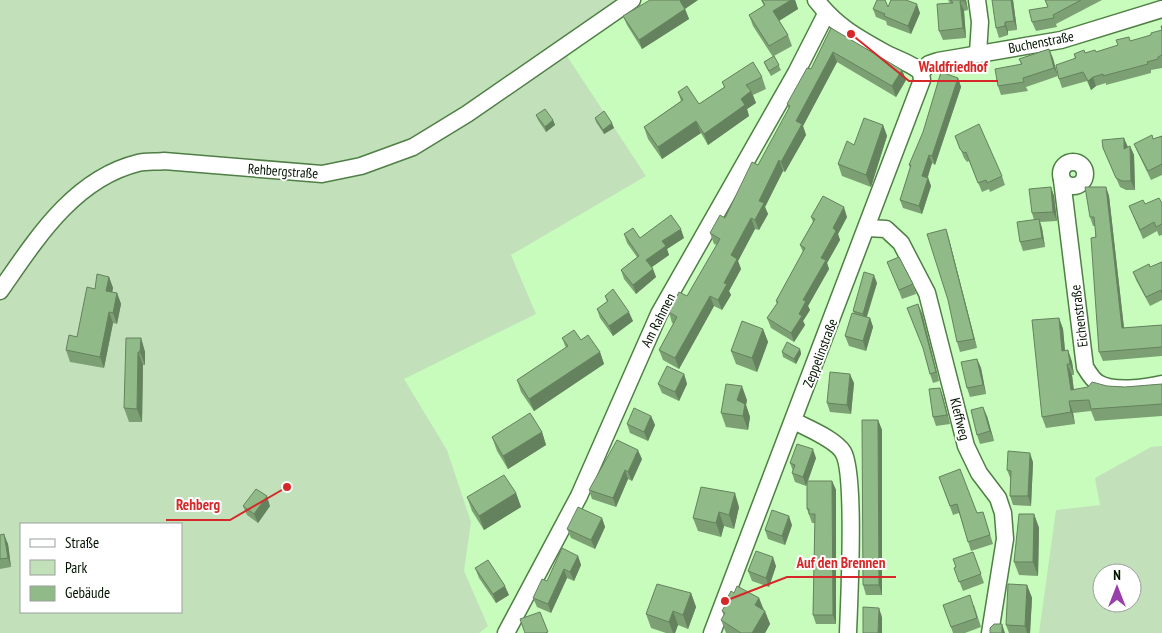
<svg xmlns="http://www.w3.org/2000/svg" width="1162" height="633" font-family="'PT Sans Narrow',sans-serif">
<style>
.green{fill:#c2e1bb;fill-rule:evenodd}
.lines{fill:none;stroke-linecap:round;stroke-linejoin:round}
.minor-casing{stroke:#4f7f45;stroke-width:19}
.minor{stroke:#fff;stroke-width:16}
.wall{fill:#7ca074}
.shaded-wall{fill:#65825e}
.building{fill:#90ba87;stroke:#65825e}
.labels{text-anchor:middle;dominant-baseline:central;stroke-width:4;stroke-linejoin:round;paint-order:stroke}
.street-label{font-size:14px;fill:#031401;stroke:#fff}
.leader{fill:none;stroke:#d62828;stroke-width:2}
.callout-dot{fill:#d62828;stroke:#fff;stroke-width:2}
.callout-label{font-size:15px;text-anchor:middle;font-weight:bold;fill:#d62828;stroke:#fff;stroke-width:4;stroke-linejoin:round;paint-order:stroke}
</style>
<rect width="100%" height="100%" fill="#c7fcbc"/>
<g class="green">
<path d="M 0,0 L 624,0 L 561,47 L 646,176 L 511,255 L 536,314 L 404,379 L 447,450 L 471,522 L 464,571 L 488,626 L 479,633 L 0,633 ZM 21,524 L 181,524 L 181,612 L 21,612 Z"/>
<path d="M 1162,446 L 1162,633 L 1039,633 L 1056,510 L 1100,505 L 1095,478 L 1151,447 ZM 1102,573 L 1132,573 L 1132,603 L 1102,603 Z"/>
</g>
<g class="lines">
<defs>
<g id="minor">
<path d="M 816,0 C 837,27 858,38 887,54 C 899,60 911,63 921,72"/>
<path d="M 977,0 L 980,22 L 978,53"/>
<path d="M 921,72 L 929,64 L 938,61 L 1061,40 L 1162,9"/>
<circle cx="1073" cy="174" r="12"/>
<path d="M 1062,180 L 1085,367 C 1088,372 1093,380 1098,383 C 1112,392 1146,388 1162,384"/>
<path d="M 867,228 L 886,229 L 901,243 L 927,293 L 966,446 L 979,473 L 998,498 L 1003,513 L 1005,539 L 990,633"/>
<path d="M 0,291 C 35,241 73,179 138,163 C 146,161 156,162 164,161 L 322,174 L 361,166 L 413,147 L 467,114 L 632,0"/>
<path d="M 794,421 C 807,428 835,439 843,452 C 856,473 849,602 848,633"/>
<path d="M 506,633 L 579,496 L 659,314 L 796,73 L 826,14"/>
<path d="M 712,633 L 922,80 L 921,72"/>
</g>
</defs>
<use href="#minor" class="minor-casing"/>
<use href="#minor" class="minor"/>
</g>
<g class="wall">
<path d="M 698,0 L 685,9 L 689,19 L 642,49 L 627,25 L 623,16 Z"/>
<path d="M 761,0 L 795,0 L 798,9 L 779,21 L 788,35 L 792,46 L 774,56 L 781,70 L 771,76 L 766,67 L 764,62 L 773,57 L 753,26 L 749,15 L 764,6 Z"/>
<path d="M 948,0 L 966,0 L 968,10 L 964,11 L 966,38 L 943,40 L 939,31 L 950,3 Z"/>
<path d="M 1013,0 L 1017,30 L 1008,31 L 1008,35 L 999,38 L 996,28 Z"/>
<path d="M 1045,0 L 1102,0 L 1056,24 L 1057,27 L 1036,31 L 1032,22 L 1048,8 Z"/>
<path d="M 888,7 L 920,13 L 911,34 L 887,25 L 886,21 L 876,17 L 873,9 Z"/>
<path d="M 1162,26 L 1162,68 L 1151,70 L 1151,73 L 1106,85 L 1106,83 L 1096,86 L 1091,90 L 1087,81 L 1062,88 L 1059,79 L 1075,59 L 1074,54 L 1096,52 L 1151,35 L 1162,30 Z"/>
<path d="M 831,28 L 902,70 L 906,80 L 896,97 L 837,62 L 803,126 L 806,135 L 785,172 L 783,171 L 765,207 L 768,214 L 759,230 L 755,229 L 738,261 L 741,269 L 729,291 L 731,295 L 722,310 L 714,306 L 679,369 L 663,360 L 659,350 L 674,324 L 672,323 L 669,312 L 687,296 L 717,245 L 714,244 L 710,233 L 725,218 L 758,165 L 789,109 L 787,104 L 811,69 Z"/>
<path d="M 1049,49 L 1058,76 L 1026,87 L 1028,91 L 1001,95 L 998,86 L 1021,64 L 1019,59 Z"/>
<path d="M 762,77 L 766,89 L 753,95 L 756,103 L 747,109 L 749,116 L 708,145 L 701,133 L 662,159 L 648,139 L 644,127 L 681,101 L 678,92 L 699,104 L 724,87 L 722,82 Z"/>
<path d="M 958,78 L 961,87 L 935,165 L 932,163 L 928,177 L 931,186 L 922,214 L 903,208 L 900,200 L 910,168 L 909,165 Z"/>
<path d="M 536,115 L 553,120 L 555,125 L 546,132 L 538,120 Z"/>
<path d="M 595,118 L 614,128 L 604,134 L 596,122 Z"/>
<path d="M 883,125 L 887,136 L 871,187 L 842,176 L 838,164 L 854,145 Z"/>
<path d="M 955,136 L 1002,176 L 1005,185 L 990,192 L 989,189 L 982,192 L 969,161 L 967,162 L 964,158 Z"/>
<path d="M 1162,136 L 1162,175 L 1151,180 L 1138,153 L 1134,144 L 1153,139 Z"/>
<path d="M 1130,146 L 1134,155 L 1135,190 L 1126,190 L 1120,187 L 1103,148 L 1128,147 Z"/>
<path d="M 1051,187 L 1054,196 L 1057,221 L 1040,222 L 1042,228 L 1045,247 L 1023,251 L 1020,242 L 1034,220 L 1032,213 Z"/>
<path d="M 1106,187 L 1109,196 L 1124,328 L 1162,325 L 1162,356 L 1103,361 L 1099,352 L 1095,226 L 1093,226 L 1090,217 Z"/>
<path d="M 1162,203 L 1162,235 L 1159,236 L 1157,231 L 1143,239 L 1129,206 Z"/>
<path d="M 811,217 L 847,217 L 838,234 L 840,240 L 827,263 L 829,269 L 808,306 L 810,310 L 803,321 L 805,325 L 794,342 L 771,328 L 767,318 L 777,304 L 776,301 L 803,252 L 800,245 L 813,222 Z"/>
<path d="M 946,229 L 949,239 L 977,348 L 960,352 L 957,342 Z"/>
<path d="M 624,234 L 640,238 L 684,238 L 667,249 L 669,255 L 652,267 L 656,277 L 636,294 L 624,279 L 621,270 L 637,257 L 627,243 Z"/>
<path d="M 1162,262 L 1162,300 L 1150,306 L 1136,280 L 1133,272 L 1150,267 Z"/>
<path d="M 891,271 L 913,284 L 916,294 L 902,299 Z"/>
<path d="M 109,277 L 113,288 L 112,292 L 117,293 L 121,304 L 117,324 L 113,323 L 104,368 L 70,362 L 66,350 L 77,337 L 95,289 Z"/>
<path d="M 877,283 L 867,317 L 870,318 L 873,327 L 866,351 L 849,346 L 845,336 L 854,314 L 853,311 Z"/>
<path d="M 605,296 L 633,321 L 613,336 L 600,318 L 597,309 L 607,302 Z"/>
<path d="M 922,313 L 939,381 L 933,383 L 930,374 L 924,350 Z"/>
<path d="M 1059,318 L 1063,329 L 1065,350 L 1068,350 L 1072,362 L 1074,375 L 1072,375 L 1074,390 L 1107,386 L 1125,387 L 1162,384 L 1162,416 L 1095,421 L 1091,411 L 1073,413 L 1075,424 L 1046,428 L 1042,417 Z"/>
<path d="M 763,329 L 768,342 L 757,372 L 736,364 L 731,351 Z"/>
<path d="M 141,338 L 145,352 L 145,365 L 143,365 L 142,422 L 129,422 L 124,408 Z"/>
<path d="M 562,338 L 581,340 L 600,352 L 604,364 L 534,411 L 521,392 L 517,380 L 566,348 Z"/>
<path d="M 800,349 L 801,354 L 796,364 L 783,357 L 782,352 Z"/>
<path d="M 977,359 L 981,368 L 986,394 L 970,397 L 967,388 Z"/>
<path d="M 684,374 L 687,384 L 679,401 L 662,393 L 658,384 Z"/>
<path d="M 854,383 L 851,414 L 830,412 L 827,403 Z"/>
<path d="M 940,388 L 943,397 L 950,424 L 936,426 L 933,417 Z"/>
<path d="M 747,400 L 746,405 L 750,417 L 748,430 L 726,427 L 721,413 Z"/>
<path d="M 651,416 L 655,425 L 648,441 L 630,433 L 627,424 Z"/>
<path d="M 987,416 L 994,441 L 980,444 L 977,435 Z"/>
<path d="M 878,420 L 882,430 L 882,595 L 866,595 L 863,585 Z"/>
<path d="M 542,432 L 546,445 L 508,469 L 497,451 L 492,437 Z"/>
<path d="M 816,458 L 808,481 L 832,481 L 836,490 L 836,624 L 816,624 L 813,615 L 815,523 L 812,523 L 807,509 L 807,483 L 806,486 L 795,482 L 792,473 L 793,471 L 790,463 Z"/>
<path d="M 642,459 L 632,481 L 628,479 L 616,507 L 592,499 L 589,490 Z"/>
<path d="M 1033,462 L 1031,506 L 1013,505 L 1010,496 L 1011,480 L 1007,470 Z"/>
<path d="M 939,477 L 977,513 L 983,512 L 993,544 L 971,551 L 959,513 L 953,515 Z"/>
<path d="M 516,493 L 521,507 L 484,530 L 472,511 L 467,497 Z"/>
<path d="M 243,506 L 270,506 L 258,523 L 247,515 Z"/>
<path d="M 739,507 L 734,529 L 724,526 L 721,537 L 698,531 L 693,518 Z"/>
<path d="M 1034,514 L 1039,528 L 1038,576 L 1019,575 L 1014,562 Z"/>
<path d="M 602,518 L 605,527 L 595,549 L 571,538 L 567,529 Z"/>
<path d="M 792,525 L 785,545 L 768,539 L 765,530 Z"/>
<path d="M 0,535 L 8,544 L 11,567 L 0,569 Z"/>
<path d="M 973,552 L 984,583 L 963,591 L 954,568 L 956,567 Z"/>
<path d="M 578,556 L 581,565 L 574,581 L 567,578 L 551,613 L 537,607 L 533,598 L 547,581 Z"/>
<path d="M 776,566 L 769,587 L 752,581 L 748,571 Z"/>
<path d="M 475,568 L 509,595 L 496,603 L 479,578 Z"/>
<path d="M 1027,585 L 1032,598 L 1030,633 L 1009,633 L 1006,625 Z"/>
<path d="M 691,593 L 696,607 L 688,629 L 678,625 L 675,633 L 666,633 L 651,628 L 646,614 Z"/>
<path d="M 734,593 L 759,598 L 770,624 L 765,633 L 726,633 L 721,620 L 724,616 L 722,611 L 726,604 L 725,602 Z"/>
<path d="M 943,605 L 974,605 L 981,627 L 965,633 L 953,633 Z"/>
</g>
<g class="shaded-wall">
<path d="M 681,0 L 698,0 L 683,10 L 680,1 Z"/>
<path d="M 791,0 L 795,0 L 798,9 L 777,22 L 773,11 Z"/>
<path d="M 964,0 L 966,0 L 968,10 Z"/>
<path d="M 1011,0 L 1013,0 L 1017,30 L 1014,21 Z"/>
<path d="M 960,1 L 964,11 L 966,38 L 963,28 Z"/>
<path d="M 917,4 L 920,13 L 911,34 L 908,26 Z"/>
<path d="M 685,9 L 689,19 L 642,49 L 639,40 Z"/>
<path d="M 1005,22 L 1008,31 L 1008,35 L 1005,26 Z"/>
<path d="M 1049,49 L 1053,58 L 1058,76 L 1054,68 Z"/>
<path d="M 833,52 L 837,62 L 803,126 L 806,135 L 785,172 L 781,162 L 796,121 Z"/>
<path d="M 902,70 L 906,80 L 896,97 L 892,86 Z"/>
<path d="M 1093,77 L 1096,86 L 1091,90 L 1088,81 Z"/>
<path d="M 958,78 L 961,87 L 935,165 L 932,156 Z"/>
<path d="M 751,91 L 756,103 L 747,109 L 749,116 L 708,145 L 704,134 L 741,99 Z"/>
<path d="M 553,120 L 555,125 L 546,132 L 545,127 Z"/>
<path d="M 696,121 L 701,133 L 662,159 L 658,147 Z"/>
<path d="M 612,123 L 614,128 L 604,134 L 603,130 Z"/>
<path d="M 883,125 L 887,136 L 871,187 L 866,175 Z"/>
<path d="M 1124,138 L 1128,147 L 1124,149 Z"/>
<path d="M 1130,146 L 1134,155 L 1135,190 L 1131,181 Z"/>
<path d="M 929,155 L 932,163 L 925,184 L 922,176 Z"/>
<path d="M 779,160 L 783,171 L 765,207 L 768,214 L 759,230 L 755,220 L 759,201 Z"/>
<path d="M 928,178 L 931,186 L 922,214 L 919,206 Z"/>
<path d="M 1051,187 L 1054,196 L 1057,221 L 1053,212 Z"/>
<path d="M 1106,187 L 1109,196 L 1125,337 L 1122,328 Z"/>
<path d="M 844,207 L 847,217 L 838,234 L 840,240 L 827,263 L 829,269 L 808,306 L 810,310 L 803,321 L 805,325 L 794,342 L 791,333 L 799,314 L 803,300 L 833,228 Z"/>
<path d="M 751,218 L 755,229 L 738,261 L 741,269 L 729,291 L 731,295 L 722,310 L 718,300 L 724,283 L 731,255 Z"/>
<path d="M 1039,219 L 1042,228 L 1045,247 L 1042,238 Z"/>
<path d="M 681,229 L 684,238 L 667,249 L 669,255 L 649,269 L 646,260 L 662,241 Z"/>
<path d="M 946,229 L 949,239 L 977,348 L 974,339 Z"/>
<path d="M 653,269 L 656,277 L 636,294 L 633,285 Z"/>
<path d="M 874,275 L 877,283 L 865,321 L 863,314 Z"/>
<path d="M 109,277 L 113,288 L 110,302 L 106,291 Z"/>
<path d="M 117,293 L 121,304 L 117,324 L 113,313 Z"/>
<path d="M 710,296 L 714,306 L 679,369 L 675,358 Z"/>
<path d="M 918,304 L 922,313 L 939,381 L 936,372 Z"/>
<path d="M 109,312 L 113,323 L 104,368 L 100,357 Z"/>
<path d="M 629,312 L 633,321 L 613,336 L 609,326 Z"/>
<path d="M 870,318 L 873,327 L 866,351 L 863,341 Z"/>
<path d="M 1059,318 L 1063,329 L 1066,362 L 1062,351 Z"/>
<path d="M 763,329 L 768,342 L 757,372 L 752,358 Z"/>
<path d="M 141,338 L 145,352 L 145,365 L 140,352 Z"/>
<path d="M 800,349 L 801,354 L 796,364 L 794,359 Z"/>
<path d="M 1068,350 L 1072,362 L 1074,375 L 1070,364 Z"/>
<path d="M 138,352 L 143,365 L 142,422 L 137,409 Z"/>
<path d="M 600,352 L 604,364 L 534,411 L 529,399 Z"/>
<path d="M 977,359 L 981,368 L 986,394 L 983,385 Z"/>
<path d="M 1067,364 L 1072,375 L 1075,402 L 1071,390 Z"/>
<path d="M 684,374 L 687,384 L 679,401 L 675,392 Z"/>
<path d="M 850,374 L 854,383 L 851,414 L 847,405 Z"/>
<path d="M 742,386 L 747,400 L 746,405 L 750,417 L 748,430 L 737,400 Z"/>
<path d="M 940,388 L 943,397 L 950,424 L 947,415 Z"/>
<path d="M 1069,401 L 1073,413 L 1075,424 L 1071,412 Z"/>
<path d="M 983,407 L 987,416 L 994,441 L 990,431 Z"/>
<path d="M 651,416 L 655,425 L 648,441 L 644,432 Z"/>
<path d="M 878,420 L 882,430 L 882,595 L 879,585 Z"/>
<path d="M 542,432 L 546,445 L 508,469 L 503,456 Z"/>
<path d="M 813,449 L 816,458 L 806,486 L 803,477 Z"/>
<path d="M 638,450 L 642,459 L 632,481 L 628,472 Z"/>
<path d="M 1030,453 L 1033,462 L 1031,506 L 1028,496 Z"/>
<path d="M 625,470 L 628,479 L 616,507 L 613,498 Z"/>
<path d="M 832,481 L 836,490 L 836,624 L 833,615 Z"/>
<path d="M 516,493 L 521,507 L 484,530 L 479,516 Z"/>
<path d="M 735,493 L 739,507 L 734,529 L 729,515 Z"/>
<path d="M 267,496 L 270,506 L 258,523 L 254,514 Z"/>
<path d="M 719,512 L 724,526 L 721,537 L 716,523 Z"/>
<path d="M 1034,514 L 1039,528 L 1038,576 L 1033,562 Z"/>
<path d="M 789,516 L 792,525 L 785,545 L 782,536 Z"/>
<path d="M 602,518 L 605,527 L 595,549 L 591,540 Z"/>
<path d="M 4,534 L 8,544 L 11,567 L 8,558 Z"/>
<path d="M 578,556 L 581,565 L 574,581 L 570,572 Z"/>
<path d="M 773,557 L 776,566 L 769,587 L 766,578 Z"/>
<path d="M 564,569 L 567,578 L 551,613 L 548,604 Z"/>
<path d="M 1027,585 L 1032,598 L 1030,633 L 1027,633 L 1025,626 Z"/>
<path d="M 505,586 L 509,595 L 496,603 L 493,594 Z"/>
<path d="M 691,593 L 696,607 L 688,629 L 683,615 Z"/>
<path d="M 759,598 L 764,612 L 755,605 Z"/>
<path d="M 879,608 L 882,617 L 882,633 L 878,633 Z"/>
<path d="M 673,611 L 678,625 L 675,633 L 673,633 L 669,622 Z"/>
<path d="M 765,611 L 770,624 L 765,633 L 752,633 Z"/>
<path d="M 1002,624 L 1005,633 L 1002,633 Z"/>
</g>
<g class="building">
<path d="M 650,0 L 681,0 L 680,1 L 685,9 L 639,40 L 623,16 Z"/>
<path d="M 762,0 L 791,0 L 773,11 L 788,35 L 769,46 L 749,15 L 765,5 Z"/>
<path d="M 877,0 L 885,0 L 888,7 L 891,0 L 906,0 L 917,4 L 908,26 L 884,16 L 885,14 L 873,9 Z"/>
<path d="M 951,0 L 964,0 L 964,1 L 960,1 L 963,28 L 939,31 L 937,4 L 953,3 Z"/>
<path d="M 992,0 L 1011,0 L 1014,21 L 1005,22 L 1005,26 L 996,28 Z"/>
<path d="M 1045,0 L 1081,0 L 1053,15 L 1054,18 L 1032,22 L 1029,10 L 1048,7 Z"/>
<path d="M 1161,26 L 1162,26 L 1162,55 L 1158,57 L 1158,59 L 1147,62 L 1148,64 L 1103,76 L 1103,74 L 1093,77 L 1088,81 L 1083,72 L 1059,79 L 1056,65 L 1076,58 L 1074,54 L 1084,50 L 1085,53 L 1095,50 L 1096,52 L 1118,45 L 1116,40 L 1129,37 L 1130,41 L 1151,35 L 1151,33 L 1162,30 Z"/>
<path d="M 831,28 L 902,70 L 892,86 L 833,52 L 796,121 L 802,124 L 781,162 L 779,160 L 759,201 L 764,203 L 755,220 L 751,218 L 731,255 L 737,259 L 724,283 L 727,284 L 718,300 L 710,296 L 675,358 L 659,350 L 677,317 L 669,312 L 679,292 L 687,296 L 720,239 L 710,233 L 720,215 L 725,218 L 752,162 L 758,165 L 790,106 L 787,104 L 807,68 L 811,69 Z"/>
<path d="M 1049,49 L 1054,68 L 1023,78 L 1024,82 L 998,86 L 995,69 L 1022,64 L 1019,59 Z"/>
<path d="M 774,56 L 779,65 L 769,71 L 764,62 Z"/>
<path d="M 753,62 L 762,77 L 746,85 L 751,91 L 741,99 L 745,105 L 704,134 L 696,121 L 658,147 L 644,127 L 683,100 L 678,92 L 687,86 L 699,104 L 725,87 L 722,82 Z"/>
<path d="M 941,72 L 958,78 L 932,156 L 929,155 L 922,176 L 928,178 L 919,206 L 900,200 L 911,165 L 909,165 L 923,132 Z"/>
<path d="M 545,109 L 553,120 L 545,127 L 536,115 Z"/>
<path d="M 604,111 L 612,123 L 603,130 L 595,118 Z"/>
<path d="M 864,118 L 883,125 L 866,175 L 838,164 L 847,141 L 854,145 Z"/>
<path d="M 979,124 L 1002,176 L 987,183 L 986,180 L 978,183 L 966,152 L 964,153 L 960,149 L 955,136 Z"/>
<path d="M 1152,135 L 1153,139 L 1162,136 L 1162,165 L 1162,164 L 1148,171 L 1134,144 Z"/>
<path d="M 1124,138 L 1124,149 L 1130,146 L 1131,181 L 1122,181 L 1116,178 L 1103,148 L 1102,140 Z"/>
<path d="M 1051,187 L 1053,212 L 1032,213 L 1029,189 Z"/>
<path d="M 1085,187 L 1106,187 L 1122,328 L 1162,325 L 1162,347 L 1099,352 L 1091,238 L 1096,237 L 1094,217 L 1090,217 Z"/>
<path d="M 823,196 L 844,207 L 833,228 L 836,231 L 821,258 L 826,260 L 803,300 L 806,301 L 799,314 L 802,316 L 791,333 L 767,318 L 778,302 L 776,301 L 805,248 L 800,245 L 815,219 L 811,217 Z"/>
<path d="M 1159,198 L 1162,203 L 1162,224 L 1156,227 L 1154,222 L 1140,230 L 1129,206 L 1143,200 L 1145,204 Z"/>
<path d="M 671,215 L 681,229 L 662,241 L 666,246 L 646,260 L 653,269 L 633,285 L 621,270 L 639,256 L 624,234 L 633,228 L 640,238 Z"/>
<path d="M 1039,219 L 1042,238 L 1020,242 L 1017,222 Z"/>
<path d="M 946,229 L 974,339 L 957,342 L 948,300 L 927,234 Z"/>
<path d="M 899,257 L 913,284 L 899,290 L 887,262 Z"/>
<path d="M 1162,262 L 1162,293 L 1161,290 L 1146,297 L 1133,272 L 1149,264 L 1150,267 Z"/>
<path d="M 864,272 L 874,275 L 863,314 L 853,311 Z"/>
<path d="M 97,274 L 109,277 L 106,291 L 117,293 L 113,313 L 109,312 L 100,357 L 66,350 L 69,335 L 77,337 L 87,287 L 95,289 Z"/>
<path d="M 613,289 L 629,312 L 609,326 L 597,309 L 608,301 L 605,296 Z"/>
<path d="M 918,304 L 936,372 L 930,374 L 923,348 L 907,308 Z"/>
<path d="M 852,313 L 870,318 L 863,341 L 845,336 Z"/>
<path d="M 1059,318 L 1062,351 L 1068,350 L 1070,364 L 1067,364 L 1071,390 L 1088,387 L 1092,382 L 1107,386 L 1125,387 L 1162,384 L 1162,404 L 1091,409 L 1089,400 L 1069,401 L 1071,412 L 1042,417 L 1032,320 Z"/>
<path d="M 742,321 L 763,329 L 752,358 L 731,351 Z"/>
<path d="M 574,330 L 581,340 L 588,335 L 600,352 L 529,399 L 517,380 L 568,346 L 562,338 Z"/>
<path d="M 126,338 L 141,338 L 140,352 L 138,352 L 137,409 L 124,408 Z"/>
<path d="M 787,342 L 800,349 L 794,359 L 782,352 Z"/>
<path d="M 977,359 L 983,385 L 967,388 L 961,362 Z"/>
<path d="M 667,366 L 684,374 L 675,392 L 658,384 Z"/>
<path d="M 830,372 L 850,374 L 847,405 L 827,403 Z"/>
<path d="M 726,384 L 742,386 L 737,400 L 745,404 L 743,416 L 721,413 Z"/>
<path d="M 940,388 L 947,415 L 933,417 L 929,389 Z"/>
<path d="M 983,407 L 990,431 L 977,435 L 971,410 Z"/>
<path d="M 634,408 L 651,416 L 644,432 L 627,424 Z"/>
<path d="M 530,413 L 542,432 L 503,456 L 492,437 Z"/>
<path d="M 862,420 L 878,420 L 879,585 L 863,585 Z"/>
<path d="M 617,440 L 638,450 L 628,472 L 625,470 L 613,498 L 589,490 Z"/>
<path d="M 797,444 L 813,449 L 803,477 L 792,473 L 795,465 L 790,463 Z"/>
<path d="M 1008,451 L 1030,453 L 1028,496 L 1010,496 L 1011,471 L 1007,470 Z"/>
<path d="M 960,469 L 977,513 L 983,512 L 990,535 L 968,542 L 957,504 L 950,506 L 939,477 Z"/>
<path d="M 504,475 L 516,493 L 479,516 L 467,497 Z"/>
<path d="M 807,481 L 832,481 L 833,615 L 813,615 L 815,514 L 809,514 L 809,509 L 807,509 Z"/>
<path d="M 701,487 L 735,493 L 729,515 L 719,512 L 716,523 L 693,518 Z"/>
<path d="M 256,489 L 267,496 L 254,514 L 243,506 Z"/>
<path d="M 578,507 L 602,518 L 591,540 L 567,529 Z"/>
<path d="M 772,510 L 789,516 L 782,536 L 765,530 Z"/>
<path d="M 1019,514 L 1034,514 L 1033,562 L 1014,562 Z"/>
<path d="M 4,534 L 8,558 L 0,559 L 0,535 Z"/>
<path d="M 562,548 L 578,556 L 570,572 L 564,569 L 548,604 L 533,598 L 542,579 L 547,581 Z"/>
<path d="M 756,551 L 773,557 L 766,578 L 748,571 Z"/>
<path d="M 973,552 L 981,574 L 959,582 L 954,568 L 956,567 L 953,559 Z"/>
<path d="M 488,560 L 505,586 L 493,594 L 475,568 Z"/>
<path d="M 657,584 L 691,593 L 683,615 L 673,611 L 669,622 L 646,614 Z"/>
<path d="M 1008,584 L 1027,585 L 1025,626 L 1006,625 Z"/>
<path d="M 737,586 L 759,598 L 755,605 L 765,611 L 752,633 L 741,633 L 721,620 L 725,613 L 722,611 L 727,602 L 725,602 L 731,591 L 734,593 Z"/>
<path d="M 970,595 L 977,618 L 951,627 L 943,605 Z"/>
<path d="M 863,607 L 879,608 L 878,633 L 863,633 Z"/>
<path d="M 540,612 L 548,632 L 545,633 L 525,633 L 520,619 Z"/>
<path d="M 994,624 L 1002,624 L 1002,633 L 990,633 L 990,628 Z"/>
</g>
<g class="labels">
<g class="street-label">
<text transform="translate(1041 42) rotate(-11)">Buchenstraße</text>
<text transform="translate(283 171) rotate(4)">Rehbergstraße</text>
<text transform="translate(1079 316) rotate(-97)">Eichenstraße</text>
<text transform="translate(658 320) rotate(-63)">Am Rahmen</text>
<text transform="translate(820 353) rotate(-69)">Zeppelinstraße</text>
<text transform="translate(960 419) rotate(76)">Kleffweg</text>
</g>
</g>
<path class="leader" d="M851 34L909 81H998M287 487L230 520H166M725 601L787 577H896"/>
<g class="callout-dot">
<circle cx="851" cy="34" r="5"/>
<circle cx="287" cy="487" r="5"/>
<circle cx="725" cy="601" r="5"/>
</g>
<g class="callout-label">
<text x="953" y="72">Waldfriedhof</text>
<text x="198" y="510">Rehberg</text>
<text x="841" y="568">Auf den Brennen</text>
</g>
<rect x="20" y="523" width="162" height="90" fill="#ffffff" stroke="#9aa199"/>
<rect x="30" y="539" width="25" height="8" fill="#ffffff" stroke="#9aa199"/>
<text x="65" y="548" font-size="15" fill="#031401">Straße</text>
<rect x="30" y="560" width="25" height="15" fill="#c2e1bb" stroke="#9aa199"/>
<text x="65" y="573" font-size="15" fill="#031401">Park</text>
<rect x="30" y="586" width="25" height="15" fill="#90ba87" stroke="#9aa199"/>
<text x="65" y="598" font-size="15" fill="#031401">Gebäude</text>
<g transform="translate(1117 588)"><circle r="24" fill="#ffffff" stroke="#9aa199"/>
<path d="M0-4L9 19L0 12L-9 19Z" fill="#983fab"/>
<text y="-8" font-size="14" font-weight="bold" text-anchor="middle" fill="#031401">N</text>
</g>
</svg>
